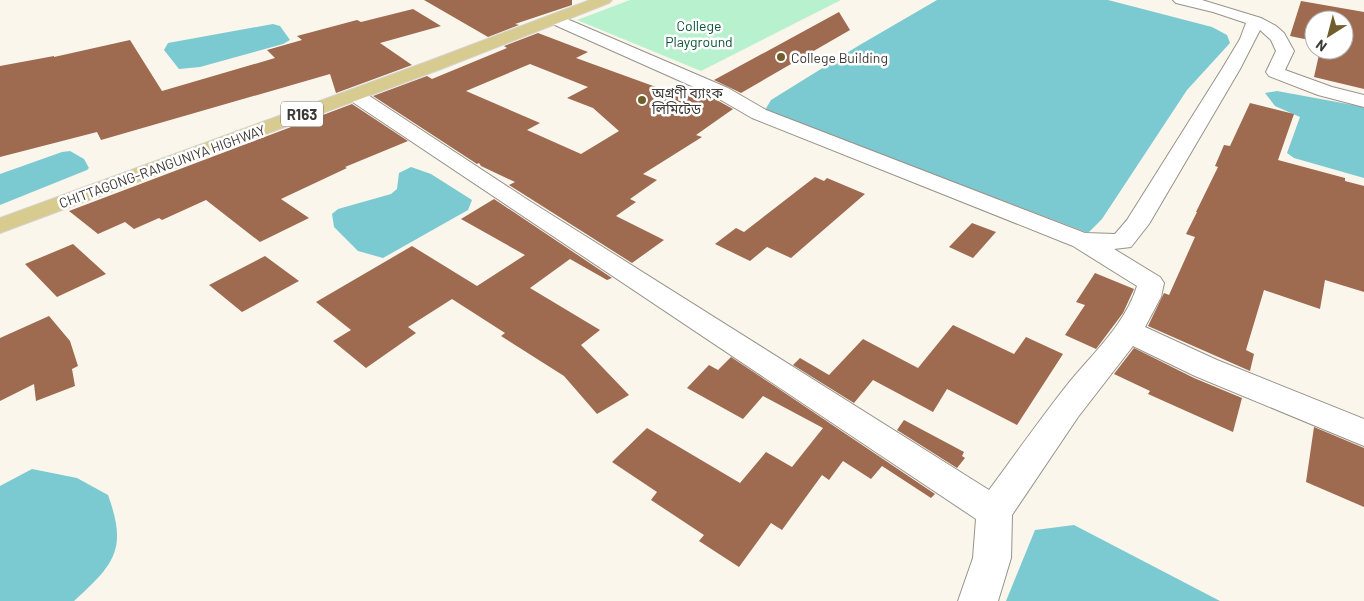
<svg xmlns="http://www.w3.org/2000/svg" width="1364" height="601" font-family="Barlow,'Noto Sans Bengali',sans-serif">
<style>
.green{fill:#b7f1ce}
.water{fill:#7bc9d1}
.building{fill:#9e6a50;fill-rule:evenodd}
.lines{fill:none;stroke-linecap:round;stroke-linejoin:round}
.minor-casing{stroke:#98938a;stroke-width:2}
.primary-casing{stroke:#d4d4d3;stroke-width:2}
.minor{fill:#fff;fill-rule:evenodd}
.primary{fill:#d8cb8f;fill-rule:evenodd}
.poi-dot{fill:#715e2d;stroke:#fff;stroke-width:2}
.labels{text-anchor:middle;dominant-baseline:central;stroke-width:5;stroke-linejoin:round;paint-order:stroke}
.far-park-label{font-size:14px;fill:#0b5435;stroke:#fff}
.far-poi-label{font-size:14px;fill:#3c3a37;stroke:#fff;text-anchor:start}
.far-street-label{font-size:14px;fill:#3c3a37;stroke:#fff}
.shield{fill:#fff;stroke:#767573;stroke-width:1}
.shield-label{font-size:15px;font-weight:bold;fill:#3c3a37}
</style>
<rect width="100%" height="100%" fill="#faf6ec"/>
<path class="green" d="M 630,0 L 841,0 L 701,71 L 577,20 Z"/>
<g class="water">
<path d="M 937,0 L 1108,0 L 1212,27 L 1227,35 L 1230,43 L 1187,90 L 1102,219 L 1088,233 L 765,110 L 771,100 L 858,46 Z"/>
<path d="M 273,24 L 280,26 L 290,40 L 283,44 L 200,67 L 179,69 L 164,50 L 168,43 Z"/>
<path d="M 1277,91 L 1364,107 L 1364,178 L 1294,158 L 1287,153 L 1300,117 L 1275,106 L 1265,93 Z"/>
<path d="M 70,151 L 84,159 L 89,168 L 87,170 L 0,205 L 0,174 L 62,152 Z"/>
<path d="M 411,167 L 431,174 L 472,200 L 468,210 L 383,258 L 358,251 L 334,227 L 332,214 L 338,209 L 391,194 L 397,189 L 399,173 Z"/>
<path d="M 32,469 L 77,478 L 108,495 C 128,550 114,564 74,601 L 0,601 L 0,486 Z"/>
<path d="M 1074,525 L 1220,601 L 1006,601 L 1035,530 Z"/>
</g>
<g class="building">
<path d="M 424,0 L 572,0 L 572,5 L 515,24 L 519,25 L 488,37 Z"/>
<path d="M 1301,1 L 1364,12 L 1364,89 L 1314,77 L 1320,50 L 1344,50 L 1344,20 L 1314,20 L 1314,41 L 1290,36 Z"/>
<path d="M 413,9 L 441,26 L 380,43 L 412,65 L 336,93 L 330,74 L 101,140 L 97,132 L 0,157 L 0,66 L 54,56 L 54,57 L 130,40 L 162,91 L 275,58 L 267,50 L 302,40 L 297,36 L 357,20 L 361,22 Z"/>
<path d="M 839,12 L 850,30 L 741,93 L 714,80 Z"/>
<path d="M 538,33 L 588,52 L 576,58 L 667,91 L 679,83 L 713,98 L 733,109 L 696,135 L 702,137 L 643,174 L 657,180 L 630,199 L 636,202 L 616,216 L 664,240 L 632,263 L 509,185 L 515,182 L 481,166 L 479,163 L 477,164 L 373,96 L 427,76 L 432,79 L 507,48 L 504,46 ZM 530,64 L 588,87 L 567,98 L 593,108 L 619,131 L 581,154 L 527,130 L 540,123 L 466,91 Z"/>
<path d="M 1250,103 L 1294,114 L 1278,160 L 1345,178 L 1345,181 L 1364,186 L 1364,292 L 1325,280 L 1320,309 L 1264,290 L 1246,350 L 1254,354 L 1250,371 L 1148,326 L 1164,293 L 1169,295 L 1195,237 L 1186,234 L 1197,212 L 1196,212 L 1218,167 L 1215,166 L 1224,145 L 1230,146 Z"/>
<path d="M 352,104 L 408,141 L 345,167 L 347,168 L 281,199 L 309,218 L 260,242 L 206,200 L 162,220 L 159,218 L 134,229 L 125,222 L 98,234 L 69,211 Z"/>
<path d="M 815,177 L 824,181 L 827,178 L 865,194 L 791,258 L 767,247 L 750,261 L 715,244 L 736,228 L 744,232 Z"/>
<path d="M 494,199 L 612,278 L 607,280 L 570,259 L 530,288 L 600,330 L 581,345 L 629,395 L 597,414 L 564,376 L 501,336 L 505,333 L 452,299 L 408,327 L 416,333 L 366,368 L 333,341 L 351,330 L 316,302 L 412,246 L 477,286 L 525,255 L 461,219 Z"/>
<path d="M 972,223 L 996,232 L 973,258 L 949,247 Z"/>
<path d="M 73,244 L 106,274 L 57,297 L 25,264 Z"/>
<path d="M 265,256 L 299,281 L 242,312 L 209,285 Z"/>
<path d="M 1095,273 L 1134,289 L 1123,313 L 1096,349 L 1065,335 L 1085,305 L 1076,302 Z"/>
<path d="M 49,316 L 70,341 L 78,366 L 72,369 L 75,386 L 36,401 L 34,384 L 0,401 L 0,338 Z"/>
<path d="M 953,325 L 1014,354 L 1026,337 L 1063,354 L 1017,425 L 947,389 L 933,412 L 873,380 L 854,403 L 793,365 L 800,358 L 829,375 L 863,339 L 918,368 Z"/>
<path d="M 1134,348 L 1194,378 L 1242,398 L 1233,432 L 1148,394 L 1150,391 L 1114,374 Z"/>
<path d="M 731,357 L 773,385 L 769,390 L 773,385 L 935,494 L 931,498 L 882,466 L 871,479 L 843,461 L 829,480 L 822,475 L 782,530 L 771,523 L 739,567 L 699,541 L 704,535 L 651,500 L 657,492 L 612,462 L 647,428 L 740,483 L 766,452 L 792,467 L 823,428 L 763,396 L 743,419 L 687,388 L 709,365 L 718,370 Z"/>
<path d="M 904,420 L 964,452 L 962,456 L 965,458 L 957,468 L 897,430 Z"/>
<path d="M 1314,427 L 1364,448 L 1364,507 L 1306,482 Z"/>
</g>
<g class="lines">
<defs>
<path id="minor" d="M 1173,0 L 1202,0 L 1261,18 L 1276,26 L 1284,33 L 1294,51 L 1285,70 L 1332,87 L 1364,95 L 1364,107 L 1318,95 L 1269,76 L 1266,72 L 1276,51 L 1271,40 L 1260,30 L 1240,69 L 1149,224 L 1131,247 L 1114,249 L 1160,277 L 1164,283 L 1161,297 L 1145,327 L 1217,360 L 1364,419 L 1364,446 L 1195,376 L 1133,346 L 1078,417 L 1012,515 L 1011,558 L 998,601 L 958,601 L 973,558 L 976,519 L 348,99 L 345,95 L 348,91 L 355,89 L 362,91 L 528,200 L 989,490 C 1015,455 1040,419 1067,385 C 1092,354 1125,325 1137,286 L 1073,246 L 752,118 L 714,96 L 548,22 L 546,19 L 548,16 L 560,16 L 728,88 L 766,110 L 1085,233 L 1115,234 L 1127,220 L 1222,69 L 1240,39 L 1246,23 L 1213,12 L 1176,3 Z"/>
<path id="primary" d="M 590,0 L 612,0 L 609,3 L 441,69 L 0,233 L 0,218 L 429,61 Z"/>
</defs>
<use href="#minor" class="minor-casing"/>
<use href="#primary" class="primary-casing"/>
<use href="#minor" class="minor"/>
<use href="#primary" class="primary"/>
</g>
<g class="poi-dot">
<circle cx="781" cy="57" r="5"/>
<circle cx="642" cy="100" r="5"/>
</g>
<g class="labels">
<g class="far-park-label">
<text x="699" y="25">College<tspan x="699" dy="16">Playground</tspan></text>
</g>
<g class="far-poi-label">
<text x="791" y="57">College Building</text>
<text x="652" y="92">অগ্রণী ব্যাংক<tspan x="652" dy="16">লিমিটেড</tspan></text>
</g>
<g class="far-street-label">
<text transform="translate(162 166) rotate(-20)">CHITTAGONG-RANGUNIYA HIGHWAY</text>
</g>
<rect class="shield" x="281" y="101.5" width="42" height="25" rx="4"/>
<g class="shield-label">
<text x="302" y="114">R163</text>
</g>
</g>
<g transform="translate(1329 35) rotate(216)"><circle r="24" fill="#ffffff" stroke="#b1b0af"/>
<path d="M0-4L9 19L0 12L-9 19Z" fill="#715e2d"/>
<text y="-8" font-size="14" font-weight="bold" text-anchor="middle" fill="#3c3a37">N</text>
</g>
</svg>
